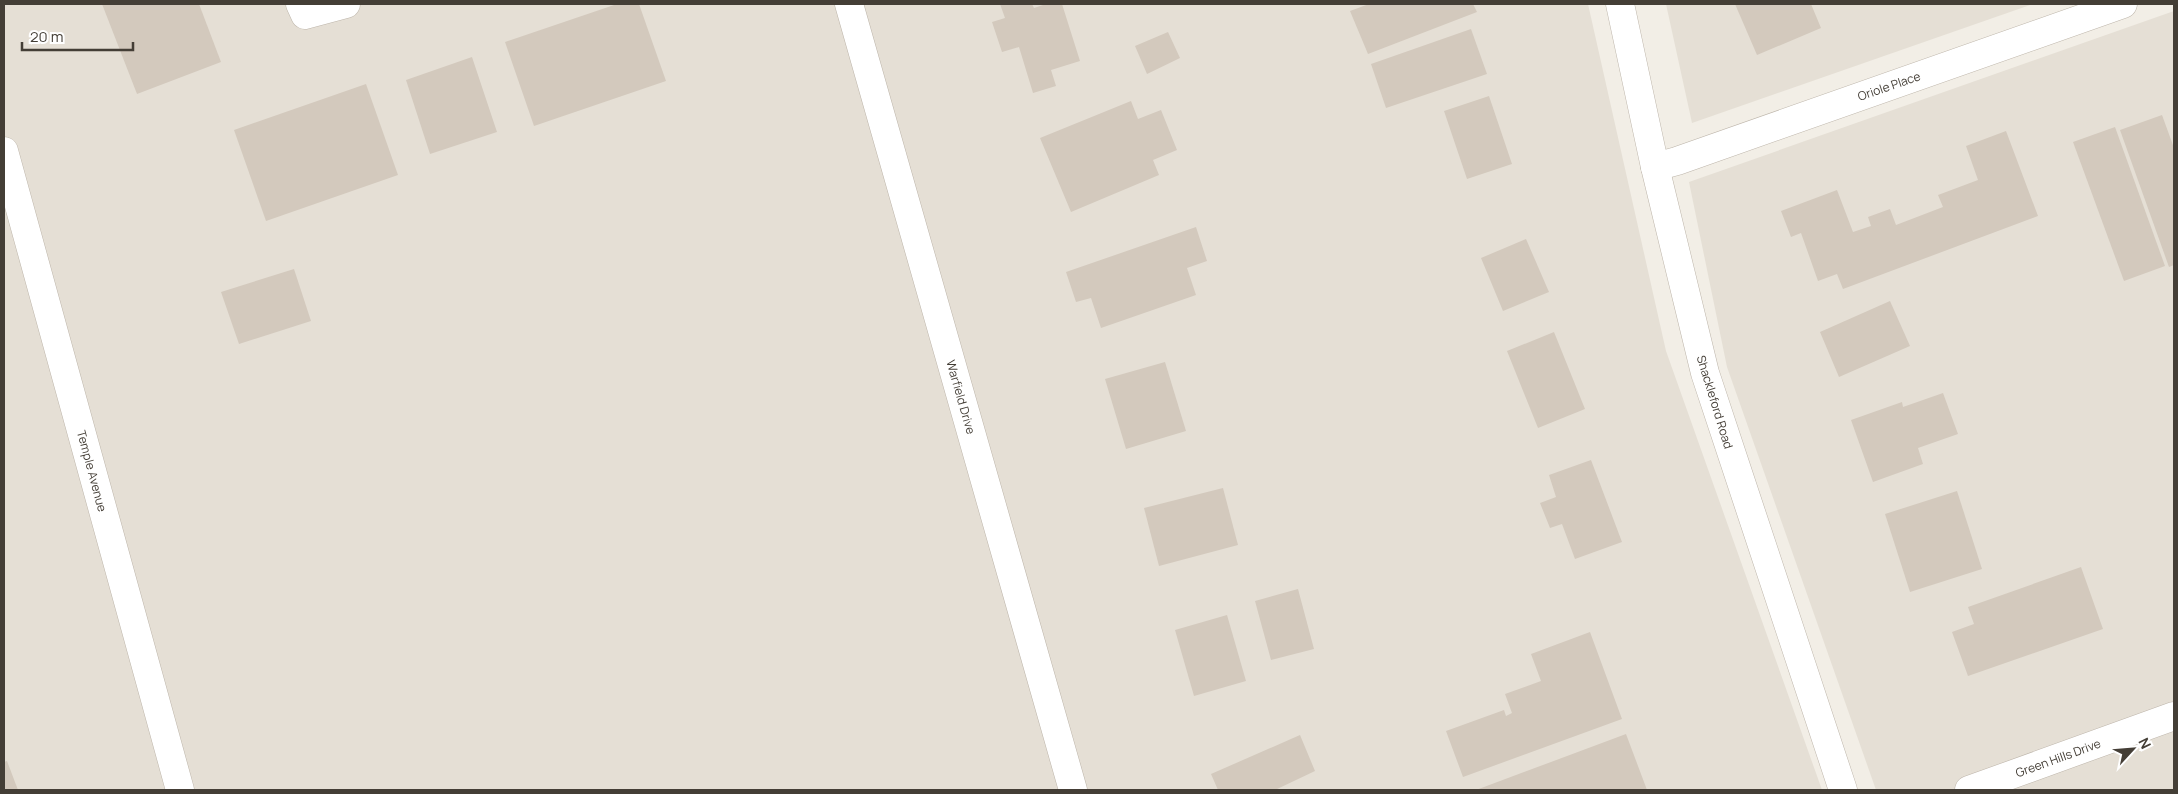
<svg xmlns="http://www.w3.org/2000/svg" width="2178" height="794" font-family="Manrope,sans-serif">
<style>
.residential{fill:#e5dfd5}
.building{fill:#d3c9bd}
.lines{fill:none;stroke-linecap:round;stroke-linejoin:round}
.minor-casing{stroke:#bdb5aa;stroke-width:29}
.minor{stroke:#fff;stroke-width:28}
.labels{text-anchor:middle;dominant-baseline:central;stroke-width:4;stroke-linejoin:round;paint-order:stroke}
.street-label{font-size:12px;fill:#443e36;stroke:#fff}
</style>
<rect width="100%" height="100%" fill="#f2eee6"/>
<g class="residential">
<path d="M 4,4 L 1588,4 L 1666,351 L 1822,790 L 4,790 Z"/>
<path d="M 1666,4 L 2033,4 L 1692,123 Z"/>
<path d="M 2174,11 L 2174,790 L 1876,790 L 1727,367 L 1689,182 Z"/>
</g>
<g class="building">
<path d="M 102,4 L 199,4 L 221,62 L 137,94 Z"/>
<path d="M 617,4 L 639,4 L 666,81 L 534,126 L 505,42 Z"/>
<path d="M 1000,4 L 1032,4 L 1034,8 L 1046,4 L 1062,4 L 1080,61 L 1051,70 L 1056,86 L 1033,93 L 1019,47 L 1002,52 L 992,22 L 1005,18 Z"/>
<path d="M 1369,4 L 1473,4 L 1477,12 L 1368,54 L 1350,11 Z"/>
<path d="M 1735,4 L 1811,4 L 1821,28 L 1757,55 Z"/>
<path d="M 1471,29 L 1487,74 L 1386,108 L 1371,64 Z"/>
<path d="M 1168,32 L 1180,58 L 1147,74 L 1135,46 Z"/>
<path d="M 472,57 L 497,132 L 430,154 L 406,80 Z"/>
<path d="M 366,84 L 398,175 L 266,221 L 234,130 Z"/>
<path d="M 1489,96 L 1512,164 L 1467,179 L 1444,111 Z"/>
<path d="M 1131,101 L 1138,119 L 1161,110 L 1177,150 L 1153,160 L 1159,175 L 1071,212 L 1040,138 Z"/>
<path d="M 2162,115 L 2174,148 L 2174,265 L 2169,267 L 2120,130 Z"/>
<path d="M 2115,127 L 2165,266 L 2124,281 L 2073,142 Z"/>
<path d="M 2006,131 L 2038,216 L 1843,289 L 1837,274 L 1818,281 L 1801,233 L 1791,237 L 1781,211 L 1837,190 L 1853,232 L 1871,226 L 1868,217 L 1890,209 L 1896,225 L 1943,207 L 1938,195 L 1978,180 L 1966,146 Z"/>
<path d="M 1196,227 L 1207,261 L 1187,268 L 1196,295 L 1101,328 L 1091,298 L 1076,302 L 1066,272 Z"/>
<path d="M 1526,239 L 1549,292 L 1503,311 L 1481,258 Z"/>
<path d="M 294,269 L 311,321 L 239,344 L 221,292 Z"/>
<path d="M 1890,301 L 1910,346 L 1839,377 L 1820,332 Z"/>
<path d="M 1554,332 L 1585,409 L 1538,428 L 1507,351 Z"/>
<path d="M 1165,362 L 1186,431 L 1126,449 L 1105,379 Z"/>
<path d="M 1943,393 L 1958,434 L 1918,448 L 1923,464 L 1873,482 L 1851,420 L 1902,402 L 1903,407 Z"/>
<path d="M 1591,460 L 1622,542 L 1575,559 L 1562,524 L 1550,528 L 1540,503 L 1556,497 L 1549,475 Z"/>
<path d="M 1223,488 L 1238,545 L 1159,566 L 1144,508 Z"/>
<path d="M 1957,491 L 1982,569 L 1910,592 L 1885,514 Z"/>
<path d="M 2081,567 L 2103,629 L 1968,676 L 1952,632 L 1974,624 L 1968,607 Z"/>
<path d="M 1298,589 L 1314,649 L 1271,660 L 1255,601 Z"/>
<path d="M 1227,615 L 1246,681 L 1194,696 L 1175,630 Z"/>
<path d="M 1590,632 L 1622,719 L 1463,777 L 1446,731 L 1504,710 L 1506,716 L 1512,713 L 1505,694 L 1541,681 L 1531,654 Z"/>
<path d="M 1626,734 L 1647,790 L 1476,790 Z"/>
<path d="M 1300,735 L 1315,771 L 1275,790 L 1218,790 L 1211,774 Z"/>
<path d="M 7,761 L 18,790 L 4,790 L 4,762 Z"/>
</g>
<g class="lines">
<defs>
<g id="minor">
<path d="M 300,4 L 305,15 L 346,4"/>
<path d="M 849,4 L 1073,790"/>
<path d="M 1620,4 L 1655,167 L 1705,373 L 1843,790"/>
<path d="M 4,151 L 180,790"/>
<path d="M 1655,167 L 1677,161 L 2123,4"/>
<path d="M 1969,790 L 2174,716"/>
</g>
</defs>
<use href="#minor" class="minor-casing"/>
<use href="#minor" class="minor"/>
</g>
<g class="labels">
<g class="street-label">
<text transform="translate(1889 86) rotate(-19)">Oriole Place</text>
<text transform="translate(961 397) rotate(74)">Warfield Drive</text>
<text transform="translate(1715 402) rotate(73)">Shackleford Road</text>
<text transform="translate(92 471) rotate(75)">Temple Avenue</text>
<text transform="translate(2058 758) rotate(-20)">Green Hills Drive</text>
</g>
</g>
<rect width="2178" height="794" fill="none" stroke="#443e36" stroke-width="10"/>
<g transform="translate(2133 749) rotate(64)" stroke="#ffffff" stroke-width="4" paint-order="stroke">
<path d="M0-4L9 19L0 12L-9 19Z" fill="#443e36"/>
<text y="-8" font-size="14" font-weight="bold" text-anchor="middle" fill="#443e36">N</text>
</g>
<path d="M22 42v8h111v-8" fill="none" stroke="#443e36" stroke-width="2.5"/>
<text x="30" y="42" font-size="15" fill="#443e36" stroke="#ffffff" stroke-width="4" paint-order="stroke">20 m</text>
</svg>
